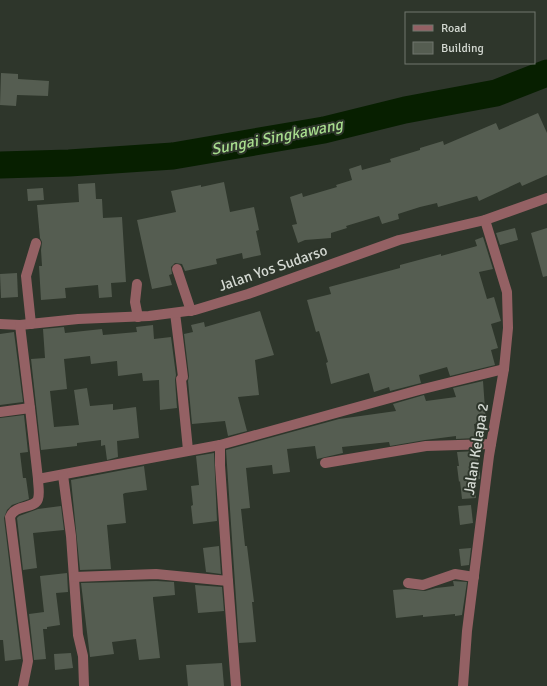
<svg xmlns="http://www.w3.org/2000/svg" width="547" height="686" font-family="Signika,sans-serif">
<style>
.lines{fill:none;stroke-linecap:round;stroke-linejoin:round}
.river{stroke:#071f00;stroke-width:27}
.building{fill:#555d51}
.minor{stroke:#946164;stroke-width:10}
.labels{text-anchor:middle;dominant-baseline:central;stroke-width:4;stroke-linejoin:round;paint-order:stroke}
.street-label{font-size:15px;fill:#d4d9d2;stroke:#2e362b}
.water-label{font-size:16px;font-style:italic;fill:#a7dc8d;stroke:#2e362b}
</style>
<rect width="100%" height="100%" fill="#2e362b"/>
<g class="lines">
<path class="river" d="M 0,165 L 69,163 L 173,156 L 324,130 L 405,110 L 496,93 L 547,73"/>
</g>
<g class="building">
<path d="M 1,73 L 18,74 L 18,79 L 49,81 L 48,96 L 17,95 L 16,106 L 0,105 Z"/>
<path d="M 538,113 L 547,133 L 547,175 L 522,186 L 520,182 L 479,201 L 477,196 L 438,207 L 437,203 L 420,207 L 398,214 L 399,219 L 382,224 L 379,216 L 346,226 L 347,228 L 331,233 L 331,238 L 305,240 L 298,243 L 292,225 L 297,224 L 290,197 L 302,193 L 303,197 L 337,187 L 336,185 L 352,180 L 349,169 L 361,165 L 362,170 L 391,162 L 390,159 L 420,150 L 420,148 L 443,141 L 444,145 L 496,123 L 499,130 Z"/>
<path d="M 224,182 L 230,212 L 254,207 L 259,230 L 256,231 L 261,255 L 243,259 L 242,253 L 216,259 L 217,264 L 185,271 L 182,264 L 175,263 L 171,267 L 172,274 L 169,275 L 172,285 L 152,289 L 137,220 L 176,212 L 171,191 L 201,185 L 201,187 Z"/>
<path d="M 95,183 L 96,199 L 102,199 L 103,218 L 122,217 L 126,282 L 111,283 L 112,297 L 99,298 L 98,285 L 65,288 L 66,298 L 41,300 L 39,266 L 42,266 L 41,250 L 42,242 L 40,238 L 37,205 L 79,202 L 78,184 Z"/>
<path d="M 43,188 L 44,200 L 28,201 L 27,189 Z"/>
<path d="M 515,228 L 518,240 L 500,245 L 496,233 Z"/>
<path d="M 547,228 L 547,276 L 543,277 L 531,233 Z"/>
<path d="M 483,237 L 493,269 L 479,272 L 487,299 L 494,297 L 501,321 L 491,324 L 498,348 L 491,350 L 495,365 L 450,376 L 447,367 L 419,375 L 421,383 L 390,391 L 389,387 L 374,392 L 369,373 L 331,384 L 326,363 L 328,362 L 319,331 L 316,332 L 307,300 L 331,294 L 329,287 L 400,268 L 400,265 L 441,254 L 441,256 L 477,246 L 475,240 Z"/>
<path d="M 17,273 L 18,297 L 1,298 L 0,274 Z"/>
<path d="M 260,311 L 274,355 L 255,360 L 259,395 L 238,397 L 247,431 L 228,436 L 225,421 L 192,424 L 188,381 L 189,376 L 184,334 L 193,332 L 191,325 L 204,322 L 205,327 Z"/>
<path d="M 153,325 L 154,339 L 171,337 L 176,375 L 175,380 L 177,408 L 160,410 L 159,380 L 143,381 L 142,373 L 118,376 L 117,361 L 91,364 L 90,356 L 64,359 L 67,389 L 50,391 L 54,427 L 79,425 L 74,390 L 87,388 L 90,406 L 113,404 L 113,410 L 136,407 L 139,438 L 117,441 L 118,457 L 107,460 L 105,445 L 101,446 L 101,440 L 77,443 L 77,446 L 41,450 L 31,359 L 45,358 L 43,329 L 64,327 L 65,333 L 102,329 L 103,335 L 137,332 L 136,327 Z"/>
<path d="M 14,332 L 23,402 L 0,405 L 0,334 Z"/>
<path d="M 483,381 L 486,423 L 474,424 L 476,438 L 456,439 L 456,436 L 425,440 L 390,446 L 389,442 L 342,447 L 343,453 L 317,459 L 315,446 L 287,449 L 290,472 L 273,474 L 272,465 L 246,468 L 250,508 L 241,509 L 245,546 L 247,546 L 254,602 L 252,602 L 256,642 L 239,643 L 226,450 L 339,419 L 396,411 L 393,404 L 424,395 L 426,401 L 456,397 L 453,388 Z"/>
<path d="M 24,415 L 28,452 L 20,453 L 23,478 L 26,478 L 29,499 L 12,505 L 7,510 L 4,518 L 21,659 L 5,661 L 3,640 L 0,640 L 0,418 Z"/>
<path d="M 477,451 L 480,474 L 480,479 L 474,480 L 476,498 L 462,499 L 460,481 L 459,482 L 457,466 L 459,466 L 457,452 Z"/>
<path d="M 214,453 L 217,521 L 193,524 L 191,506 L 193,505 L 191,486 L 199,485 L 196,456 Z"/>
<path d="M 144,466 L 147,490 L 125,493 L 123,494 L 126,523 L 107,525 L 111,569 L 80,570 L 71,480 Z"/>
<path d="M 471,505 L 473,523 L 460,525 L 458,506 Z"/>
<path d="M 61,506 L 64,530 L 33,533 L 37,568 L 23,570 L 17,518 L 19,516 L 38,509 Z"/>
<path d="M 219,546 L 221,574 L 206,572 L 203,548 Z"/>
<path d="M 471,548 L 469,565 L 461,566 L 459,549 Z"/>
<path d="M 67,573 L 68,592 L 56,593 L 60,625 L 47,627 L 47,629 L 43,629 L 46,659 L 34,660 L 29,614 L 44,612 L 40,576 Z"/>
<path d="M 156,581 L 174,582 L 175,595 L 153,597 L 153,599 L 160,658 L 139,660 L 136,639 L 112,642 L 114,654 L 90,657 L 81,583 Z"/>
<path d="M 453,581 L 467,582 L 462,615 L 455,616 L 455,614 L 423,617 L 423,615 L 396,618 L 393,590 L 406,589 L 425,591 L 436,588 L 454,586 Z"/>
<path d="M 195,585 L 222,587 L 224,611 L 198,613 Z"/>
<path d="M 71,653 L 73,668 L 55,670 L 54,654 Z"/>
<path d="M 222,663 L 224,686 L 188,686 L 186,665 Z"/>
</g>
<g class="lines">
<g class="minor">
<path d="M 177,269 L 191,311"/>
<path d="M 137,284 L 135,302 L 138,317"/>
<path d="M 175,313 L 183,377 L 181,379 L 188,450"/>
<path d="M 0,324 L 20,325 L 78,319 L 149,316 L 195,310 L 248,294 L 399,240 L 485,220 L 547,198"/>
<path d="M 31,324 L 26,276 L 36,243"/>
<path d="M 20,325 L 30,408"/>
<path d="M 0,412 L 30,408 L 38,479 L 220,445"/>
<path d="M 325,463 L 426,446 L 491,444"/>
<path d="M 63,475 L 71,536 L 78,635 L 83,656 L 84,686"/>
<path d="M 74,577 L 156,574 L 228,581 L 220,465 L 220,445 L 419,390 L 504,369"/>
<path d="M 228,581 L 236,686"/>
<path d="M 408,583 L 423,585 L 455,574 L 474,577"/>
<path d="M 23,686 L 28,661 L 10,517 C 15,504 35,509 38,499 C 40,493 38,485 38,479"/>
<path d="M 463,686 L 467,631 L 489,456 L 504,369 L 508,328 L 507,292 L 485,220"/>
</g>
</g>
<g class="labels">
<g class="street-label">
<text transform="translate(273 268) rotate(-19)">Jalan Yos Sudarso</text>
<text transform="translate(476 449) rotate(-81)">Jalan Kelapa 2</text>
</g>
<g class="water-label">
<text transform="translate(277 137) rotate(-11)">Sungai Singkawang</text>
</g>
</g>
<rect x="405" y="12" width="130" height="52" fill="#2e362b" stroke="#70776e"/>
<rect x="413" y="25" width="20" height="6" fill="#946164" stroke="#70776e"/>
<text x="441" y="32" font-size="12" fill="#d4d9d2">Road</text>
<rect x="413" y="42" width="20" height="12" fill="#555d51" stroke="#70776e"/>
<text x="441" y="52" font-size="12" fill="#d4d9d2">Building</text>
</svg>
